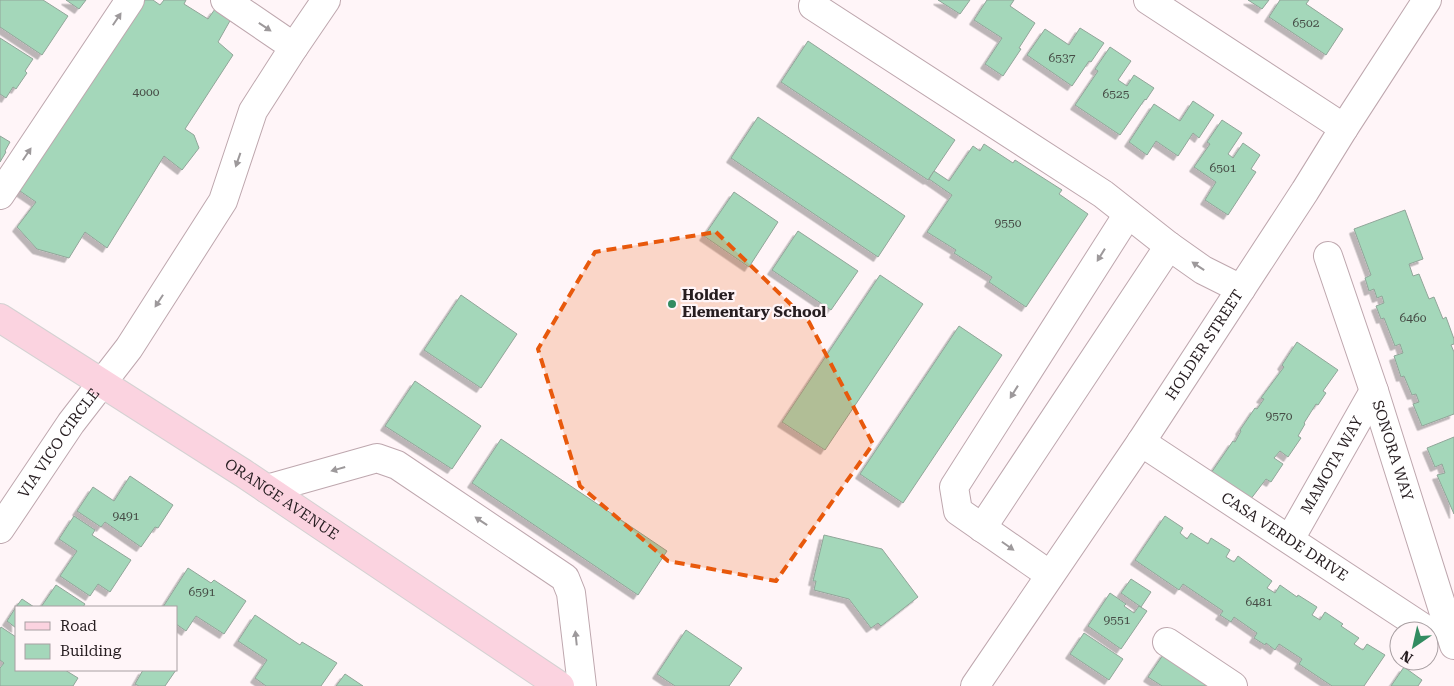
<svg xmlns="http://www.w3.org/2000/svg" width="1454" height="686" font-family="'Roboto Serif',serif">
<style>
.building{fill:#a4d7ba;stroke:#91a599;filter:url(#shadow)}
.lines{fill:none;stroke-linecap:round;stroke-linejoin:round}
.minor-casing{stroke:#bea7ae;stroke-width:30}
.major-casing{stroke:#d4d2d2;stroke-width:30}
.minor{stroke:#fff;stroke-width:28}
.major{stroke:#fbd3e0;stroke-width:28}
.oneway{fill:#9d999b}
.marked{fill:#e8590c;fill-opacity:0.2;stroke:#e8590c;stroke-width:4;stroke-dasharray:10 6;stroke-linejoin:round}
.poi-dot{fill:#328c61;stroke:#fff5f8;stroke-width:2}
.labels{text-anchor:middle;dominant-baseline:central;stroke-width:4.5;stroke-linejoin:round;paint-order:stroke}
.number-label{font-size:12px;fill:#464c46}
.poi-label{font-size:15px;font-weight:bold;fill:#261d20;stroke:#fff5f8;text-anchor:start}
.street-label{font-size:15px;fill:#261d20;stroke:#fff5f8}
</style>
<defs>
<filter id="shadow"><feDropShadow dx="-4.5" dy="4.5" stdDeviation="0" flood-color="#0004"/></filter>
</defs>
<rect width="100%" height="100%" fill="#fff5f8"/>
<g class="building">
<path d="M 0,0 L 43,0 L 68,16 L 42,55 L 0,27 Z"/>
<path d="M 66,0 L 86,0 L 79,9 Z"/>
<path d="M 144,0 L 153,0 L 160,5 L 164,0 L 186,0 L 184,4 L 208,19 L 215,9 L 231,19 L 218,42 L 233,55 L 185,129 L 194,135 L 199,148 L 182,170 L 164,156 L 107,248 L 85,232 L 69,258 L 37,249 L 17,227 L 36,202 L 17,189 Z"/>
<path d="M 938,0 L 970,0 L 960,14 Z"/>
<path d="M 987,0 L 1014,0 L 1010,6 L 1035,23 L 1019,48 L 1021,49 L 1003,76 L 985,64 L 1002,38 L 974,20 Z"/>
<path d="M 1248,0 L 1269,0 L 1262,9 Z"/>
<path d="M 1280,0 L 1309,0 L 1306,4 L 1343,29 L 1326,55 L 1269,17 Z"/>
<path d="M 1080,28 L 1104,43 L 1091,62 L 1089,61 L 1072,86 L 1027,55 L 1045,29 L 1069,45 Z"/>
<path d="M 0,38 L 33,59 L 25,71 L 27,73 L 16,89 L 13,87 L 6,98 L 0,94 Z"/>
<path d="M 808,41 L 955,140 L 928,180 L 781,82 Z"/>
<path d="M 1110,47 L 1131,61 L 1118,80 L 1127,86 L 1134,75 L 1154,88 L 1146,100 L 1145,99 L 1120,135 L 1075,105 L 1098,71 L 1095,69 Z"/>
<path d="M 1193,101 L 1214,115 L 1199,138 L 1193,133 L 1178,156 L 1156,141 L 1147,155 L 1129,142 L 1154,104 L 1180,121 Z"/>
<path d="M 758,117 L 905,216 L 878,257 L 731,158 Z"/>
<path d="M 1222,120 L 1242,133 L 1228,154 L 1233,158 L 1243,143 L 1260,155 L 1251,169 L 1256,172 L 1228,215 L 1205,200 L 1216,182 L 1194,167 L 1210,144 L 1207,142 Z"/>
<path d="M 0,136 L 10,142 L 5,151 L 6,152 L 0,162 Z"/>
<path d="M 984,144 L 1013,163 L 1015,160 L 1062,190 L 1059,194 L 1088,214 L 1026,307 L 989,282 L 992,277 L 954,253 L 956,250 L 927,232 L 952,195 L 929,179 L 934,171 L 949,181 L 973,146 L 980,151 Z"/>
<path d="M 734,192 L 778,222 L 749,267 L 704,236 Z"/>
<path d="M 1405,210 L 1423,259 L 1409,264 L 1413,276 L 1419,274 L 1429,299 L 1434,297 L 1443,319 L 1446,317 L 1454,339 L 1454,344 L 1451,345 L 1454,352 L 1454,414 L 1422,426 L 1413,404 L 1419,402 L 1416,394 L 1412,395 L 1404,376 L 1401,377 L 1394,356 L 1403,353 L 1400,344 L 1395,346 L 1384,318 L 1381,319 L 1376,306 L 1384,303 L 1382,296 L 1377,298 L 1374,289 L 1369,291 L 1365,278 L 1371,275 L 1354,229 Z"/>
<path d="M 798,231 L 858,271 L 831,310 L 772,270 Z"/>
<path d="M 880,275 L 923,304 L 825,450 L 782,422 Z"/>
<path d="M 461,295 L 517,334 L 481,388 L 424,350 Z"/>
<path d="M 959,326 L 1002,355 L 903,503 L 860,474 Z"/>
<path d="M 1297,342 L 1338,370 L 1323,391 L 1326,393 L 1318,405 L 1316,404 L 1304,423 L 1305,424 L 1298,436 L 1301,438 L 1288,457 L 1280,451 L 1274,458 L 1283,464 L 1271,482 L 1266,479 L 1250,500 L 1211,473 L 1233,441 L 1235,442 L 1241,431 L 1240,430 L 1255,408 L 1257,409 L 1264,399 L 1261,398 L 1284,367 L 1282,365 Z"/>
<path d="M 415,381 L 481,426 L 452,469 L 385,426 Z"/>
<path d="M 1454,437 L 1454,514 L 1437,475 L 1445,473 L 1442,464 L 1435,467 L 1427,448 Z"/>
<path d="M 501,439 L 667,551 L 638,595 L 472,483 Z"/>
<path d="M 130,476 L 173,505 L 158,528 L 155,527 L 141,547 L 105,522 L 101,527 L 77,511 L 93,487 L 114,501 Z"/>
<path d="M 74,516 L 95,530 L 92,535 L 131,560 L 110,592 L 98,584 L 90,596 L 60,576 L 77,551 L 59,539 Z"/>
<path d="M 1165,516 L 1183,528 L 1180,533 L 1187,539 L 1191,533 L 1208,544 L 1211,538 L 1230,550 L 1226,557 L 1234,562 L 1238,556 L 1272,581 L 1267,588 L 1275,593 L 1280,585 L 1297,597 L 1298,595 L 1317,607 L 1312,615 L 1320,620 L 1325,612 L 1343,624 L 1341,626 L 1359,638 L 1354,644 L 1363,650 L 1367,644 L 1385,655 L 1364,686 L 1332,686 L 1299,664 L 1302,659 L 1279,644 L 1275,650 L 1266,643 L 1265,645 L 1254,638 L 1257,633 L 1234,617 L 1231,622 L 1220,615 L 1223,611 L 1183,584 L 1179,590 L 1135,560 Z"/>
<path d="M 824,535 L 882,549 L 918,597 L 881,626 L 878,623 L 871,628 L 849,599 L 814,590 L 816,581 L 813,581 Z"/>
<path d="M 188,568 L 211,583 L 214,580 L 246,601 L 224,634 L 196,616 L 186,631 L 176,624 L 176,607 L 163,607 Z"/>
<path d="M 1131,579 L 1151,592 L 1141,607 L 1121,593 Z"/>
<path d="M 56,585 L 85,604 L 83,607 L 41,607 Z"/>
<path d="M 1110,593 L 1126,604 L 1124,606 L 1134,613 L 1139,606 L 1147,611 L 1121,649 L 1088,626 Z"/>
<path d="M 22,599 L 34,607 L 16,607 Z"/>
<path d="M 16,607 L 16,628 L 7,621 Z"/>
<path d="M 255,615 L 300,645 L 302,642 L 337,663 L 321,686 L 266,686 L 255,678 L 267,660 L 238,641 Z"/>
<path d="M 1,627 L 16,637 L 16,670 L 65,670 L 78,678 L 73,686 L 0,686 L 0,668 L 4,663 L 0,660 L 0,629 Z"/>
<path d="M 686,630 L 742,668 L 729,686 L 675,686 L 657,674 Z"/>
<path d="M 1084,633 L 1123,659 L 1109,680 L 1070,654 Z"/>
<path d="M 1165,652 L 1210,686 L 1162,686 L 1148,677 Z"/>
<path d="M 1404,667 L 1422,680 L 1418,686 L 1391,686 Z"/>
<path d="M 143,670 L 176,670 L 165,686 L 139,686 L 135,684 Z"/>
<path d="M 345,674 L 363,686 L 336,686 Z"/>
</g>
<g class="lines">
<defs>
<g id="minor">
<path d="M 1148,0 L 1344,128"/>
<path d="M 813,6 L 1103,194 L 1169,246 L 1203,270 L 1241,289"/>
<path d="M 294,47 L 326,0"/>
<path d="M 0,195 L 130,0"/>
<path id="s1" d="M 1328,256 L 1374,391 L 1454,645"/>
<path id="s2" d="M 1141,442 L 1428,631"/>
<path d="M 267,489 L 377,458 L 397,465 L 565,578 L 571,593 L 582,686"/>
<path d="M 982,528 L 1169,246"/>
<path id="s3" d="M 0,529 L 71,423 L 129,348 L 223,201 L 253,111 L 294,47 L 225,0"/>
<path id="s4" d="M 1290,539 L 1374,391"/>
<path d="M 1050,575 L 958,511 L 954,487 L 1128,214"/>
<path d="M 1167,642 L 1233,686"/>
<path id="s5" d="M 975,686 L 1141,442 L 1305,191 L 1344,128 L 1427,0"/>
</g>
<g id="major">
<path id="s6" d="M 0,318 L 243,473 L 560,686"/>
</g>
</defs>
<use href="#minor" class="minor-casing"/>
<use href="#major" class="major-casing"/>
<use href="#minor" class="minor"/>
<use href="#major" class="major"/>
</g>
<defs><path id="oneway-solid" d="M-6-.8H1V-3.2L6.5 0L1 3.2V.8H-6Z" transform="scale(1.25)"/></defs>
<g class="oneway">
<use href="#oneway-solid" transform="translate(117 19) rotate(-56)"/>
<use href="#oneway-solid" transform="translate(265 27) rotate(34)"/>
<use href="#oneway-solid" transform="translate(27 154) rotate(-56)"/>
<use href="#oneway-solid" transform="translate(238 160) rotate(109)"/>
<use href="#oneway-solid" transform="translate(1101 255) rotate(122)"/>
<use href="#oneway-solid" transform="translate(1198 266) rotate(-146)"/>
<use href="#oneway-solid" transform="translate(159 301) rotate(123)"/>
<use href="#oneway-solid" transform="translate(1014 392) rotate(122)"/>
<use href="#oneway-solid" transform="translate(338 469) rotate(164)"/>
<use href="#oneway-solid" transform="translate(481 521) rotate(-146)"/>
<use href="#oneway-solid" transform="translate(1008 546) rotate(35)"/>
<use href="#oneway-solid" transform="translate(576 638) rotate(-96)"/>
</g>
<path class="marked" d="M 716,232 L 809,322 L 873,444 L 776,581 L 668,561 L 580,486 L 538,349 L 595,252 Z"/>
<circle class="poi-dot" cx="672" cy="304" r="5"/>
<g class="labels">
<g class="number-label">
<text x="1306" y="23">6502</text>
<text x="1062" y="58">6537</text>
<text x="146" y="92">4000</text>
<text x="1116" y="94">6525</text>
<text x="1223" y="168">6501</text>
<text x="1008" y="223">9550</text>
<text x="1413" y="318">6460</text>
<text x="1279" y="416">9570</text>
<text x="126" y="516">9491</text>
<text x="202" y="592">6591</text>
<text x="1259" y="602">6481</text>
<text x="1117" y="620">9551</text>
</g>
<g class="poi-label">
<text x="682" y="295">Holder<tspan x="682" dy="17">Elementary School</tspan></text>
</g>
<g class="street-label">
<text stroke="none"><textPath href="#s5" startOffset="411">HOLDER STREET</textPath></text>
<text stroke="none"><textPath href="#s3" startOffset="104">VIA VICO CIRCLE</textPath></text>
<text stroke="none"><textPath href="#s1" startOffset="205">SONORA WAY</textPath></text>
<text stroke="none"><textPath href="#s4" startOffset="85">MAMOTA WAY</textPath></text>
<text stroke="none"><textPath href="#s6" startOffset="335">ORANGE AVENUE</textPath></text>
<text stroke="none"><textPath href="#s2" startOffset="172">CASA VERDE DRIVE</textPath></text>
</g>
</g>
<rect x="15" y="606" width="162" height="65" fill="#fff5f8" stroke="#a89fa2"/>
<rect x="25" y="622" width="25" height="8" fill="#fbd3e0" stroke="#a89fa2"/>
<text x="60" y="631" font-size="15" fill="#261d20">Road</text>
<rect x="25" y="644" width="25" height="15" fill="#a4d7ba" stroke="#a89fa2"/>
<text x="60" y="656" font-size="15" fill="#261d20">Building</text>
<g transform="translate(1414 646) rotate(214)"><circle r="24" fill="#fff5f8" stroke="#a89fa2"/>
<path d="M0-4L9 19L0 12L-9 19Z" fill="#328c61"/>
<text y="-8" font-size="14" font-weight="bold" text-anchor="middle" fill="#261d20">N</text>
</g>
</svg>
